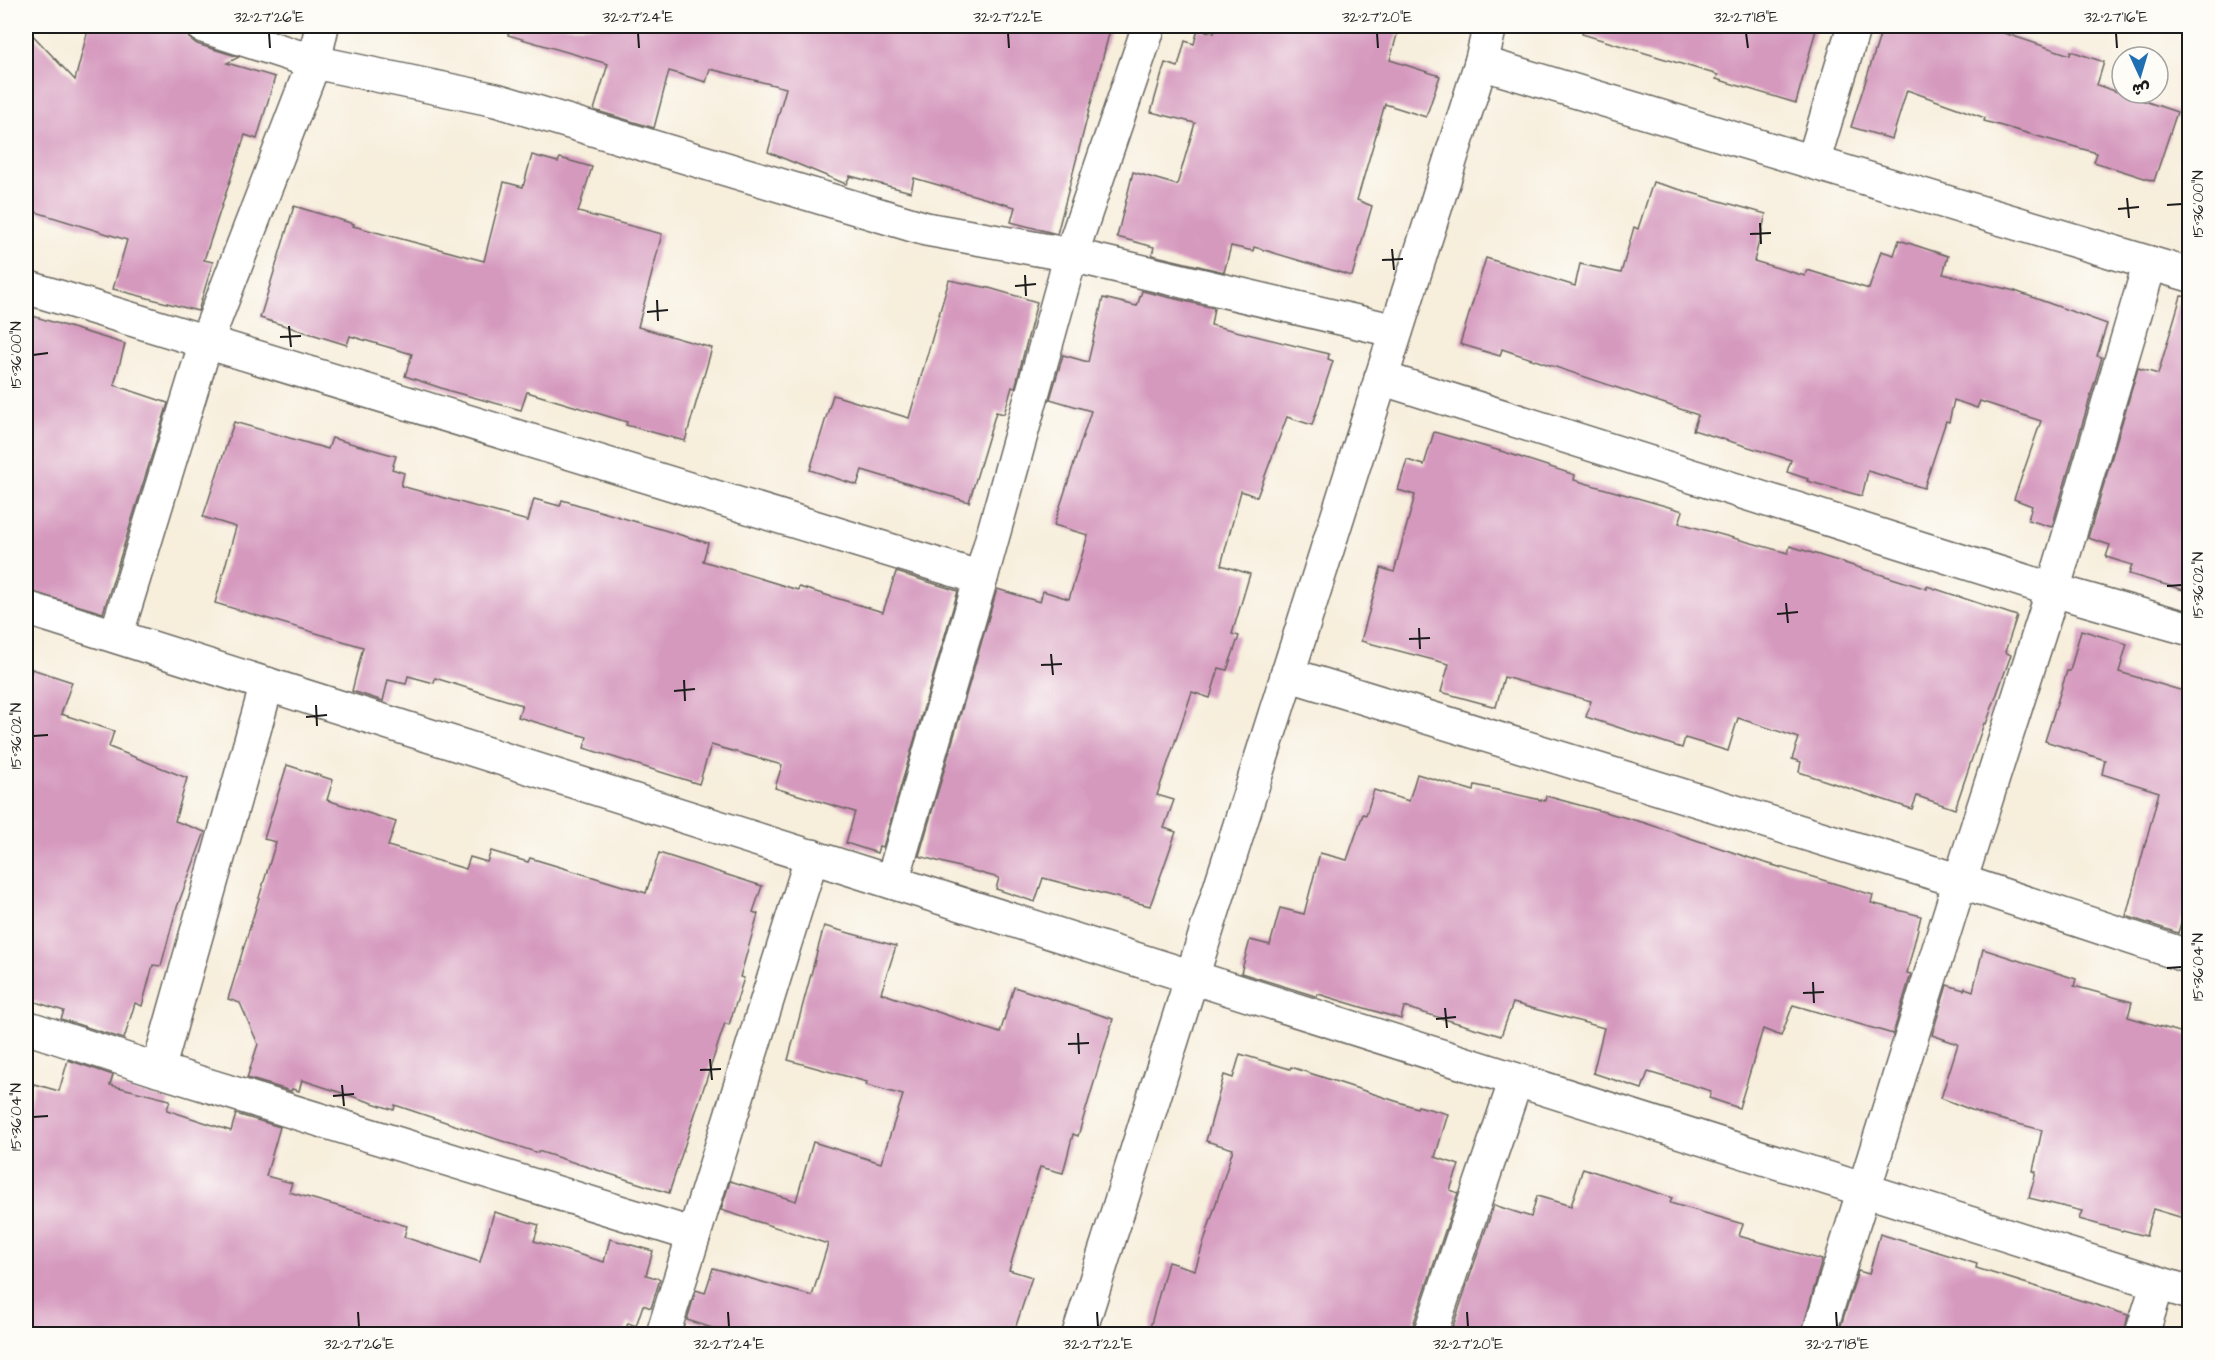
<svg xmlns="http://www.w3.org/2000/svg" width="2215" height="1360" font-family="'Architects Daughter','Playpen Sans Arabic',sans-serif">
<style>
.building{fill:#d599be}
.lines{fill:none;stroke-linecap:round;stroke-linejoin:round}
.minor-casing{stroke:#69665f;stroke-width:36}
.minor{stroke:#fff;stroke-width:33}
.ticks{fill:none;stroke:#1c1c1c;stroke-width:2}
.neatline{fill:none;stroke:#1c1c1c;stroke-width:2}
.ticks-label{font-size:15px;text-anchor:middle;fill:#1c1c1c}
</style>
<rect width="100%" height="100%" fill="#fdfcf7"/>
<filter id="ink" filterUnits="userSpaceOnUse"><feTurbulence type="fractalNoise" baseFrequency=".0167" numOctaves="2"/><feDisplacementMap in="SourceGraphic" scale="12" xChannelSelector="R" yChannelSelector="G"/><feConvolveMatrix kernelMatrix="1 2 1 2 8 2 1 2 1" color-interpolation-filters="sRGB"/></filter>
<filter id="wash" filterUnits="userSpaceOnUse"><feTurbulence type="fractalNoise" baseFrequency=".008" numOctaves="4" result="noise"/><feDisplacementMap in="SourceGraphic" scale="24" xChannelSelector="R" yChannelSelector="G"/><feGaussianBlur stdDeviation="1.35" result="paint"/><feColorMatrix in="noise" values="0 0 0 0 0 0 0 0 0 0 0 0 0 0 0 0 0 1.4 0 .05"/><feComposite in="paint" operator="in"/></filter>
<g filter="url(#wash)">
<rect width="100%" height="100%" fill="#f7eedc"/>
<g id="blocks">
<g class="building">
<path d="M 89,26 L 185,26 L 189,38 L 197,44 L 239,57 L 227,63 L 275,77 L 257,139 L 245,135 L 204,260 L 213,262 L 198,311 L 113,289 L 127,240 L 26,209 L 26,28 L 75,80 Z"/>
<path d="M 509,26 L 1111,26 L 1057,234 L 1011,222 L 1015,207 L 914,178 L 911,192 L 850,176 L 846,184 L 768,152 L 786,88 L 710,69 L 706,82 L 669,71 L 654,128 L 594,110 L 608,64 L 508,35 Z"/>
<path d="M 1216,26 L 1374,26 L 1398,31 L 1390,60 L 1440,76 L 1426,117 L 1385,104 L 1357,200 L 1372,206 L 1352,276 L 1254,247 L 1253,251 L 1231,246 L 1224,272 L 1152,255 L 1154,247 L 1117,237 L 1133,172 L 1177,185 L 1195,123 L 1151,112 L 1165,63 L 1178,67 L 1185,41 L 1194,44 L 1198,29 L 1214,33 Z"/>
<path d="M 1583,26 L 1817,26 L 1796,103 L 1716,79 L 1718,75 L 1582,34 Z"/>
<path d="M 1883,26 L 2006,26 L 2004,33 L 2070,55 L 2071,51 L 2104,62 L 2097,85 L 2177,112 L 2154,181 L 2094,162 L 2097,153 L 1984,121 L 1985,118 L 1907,90 L 1892,139 L 1851,127 Z"/>
<path d="M 532,155 L 558,162 L 560,158 L 592,167 L 578,212 L 662,234 L 638,327 L 712,348 L 685,441 L 626,425 L 627,422 L 527,392 L 521,410 L 450,391 L 405,376 L 412,354 L 350,336 L 347,345 L 260,318 L 294,206 L 354,224 L 353,226 L 484,261 L 504,182 L 523,187 Z"/>
<path d="M 1653,182 L 1766,214 L 1754,261 L 1805,276 L 1807,270 L 1869,289 L 1881,251 L 1894,255 L 1899,240 L 1948,256 L 1943,274 L 2015,291 L 2107,324 L 2097,356 L 2102,357 L 2052,527 L 2028,520 L 2032,506 L 2014,499 L 2041,421 L 1980,401 L 1977,408 L 1954,400 L 1949,422 L 1946,421 L 1924,488 L 1868,471 L 1862,496 L 1807,481 L 1808,479 L 1787,472 L 1791,460 L 1693,430 L 1698,415 L 1502,349 L 1500,356 L 1460,344 L 1486,258 L 1575,286 L 1580,264 L 1621,273 L 1634,227 L 1638,229 Z"/>
<path d="M 949,280 L 989,288 L 1037,302 L 1015,388 L 1012,387 L 1004,414 L 996,412 L 969,502 L 862,470 L 857,485 L 810,470 L 833,395 L 909,418 Z"/>
<path d="M 1142,291 L 1214,308 L 1211,325 L 1329,354 L 1328,359 L 1333,361 L 1312,425 L 1287,417 L 1257,497 L 1241,491 L 1221,565 L 1250,574 L 1232,634 L 1239,636 L 1227,670 L 1219,668 L 1210,698 L 1192,692 L 1157,795 L 1174,800 L 1164,828 L 1176,832 L 1150,906 L 1043,878 L 1035,902 L 996,889 L 999,878 L 919,856 L 997,589 L 1040,602 L 1043,591 L 1069,599 L 1088,535 L 1054,525 L 1091,411 L 1050,399 L 1063,355 L 1088,362 L 1103,298 L 1137,306 Z"/>
<path d="M 2181,296 L 2190,297 L 2190,592 L 2129,574 L 2132,565 L 2106,557 L 2110,545 L 2088,538 L 2138,368 L 2158,374 Z"/>
<path d="M 26,314 L 125,344 L 114,385 L 168,403 L 103,613 L 26,590 Z"/>
<path d="M 234,422 L 328,449 L 332,438 L 396,456 L 392,469 L 404,473 L 401,486 L 528,521 L 534,499 L 560,506 L 562,500 L 708,543 L 703,561 L 798,590 L 799,587 L 883,612 L 896,572 L 958,591 L 883,847 L 879,846 L 877,853 L 846,843 L 855,812 L 775,788 L 782,765 L 711,745 L 699,784 L 584,748 L 587,737 L 518,717 L 522,705 L 435,678 L 434,683 L 408,676 L 406,684 L 388,680 L 383,701 L 352,691 L 363,647 L 215,603 L 236,527 L 203,517 Z"/>
<path d="M 1434,432 L 1504,452 L 1575,475 L 1574,480 L 1683,511 L 1679,523 L 1788,553 L 1790,546 L 1927,589 L 1927,586 L 2017,616 L 2005,652 L 2011,655 L 1986,724 L 1984,723 L 1955,809 L 1917,796 L 1912,809 L 1799,772 L 1801,762 L 1792,759 L 1799,738 L 1738,718 L 1728,751 L 1685,738 L 1682,748 L 1586,717 L 1591,701 L 1504,677 L 1496,707 L 1441,692 L 1449,664 L 1361,641 L 1381,568 L 1394,572 L 1415,495 L 1398,490 L 1407,460 L 1424,465 Z"/>
<path d="M 2081,630 L 2127,644 L 2119,672 L 2190,693 L 2190,892 L 2178,933 L 2126,916 L 2159,792 L 2102,774 L 2105,760 L 2045,741 L 2067,671 L 2070,671 Z"/>
<path d="M 32,669 L 72,682 L 61,714 L 114,731 L 109,747 L 187,778 L 175,821 L 205,832 L 176,910 L 161,966 L 153,965 L 142,1006 L 135,1003 L 124,1039 L 61,1019 L 64,1011 L 26,999 L 26,688 Z"/>
<path d="M 287,765 L 333,780 L 327,800 L 396,822 L 388,846 L 466,869 L 470,857 L 487,862 L 491,851 L 528,862 L 530,858 L 646,893 L 659,853 L 762,886 L 753,912 L 758,914 L 740,977 L 744,978 L 729,1025 L 725,1023 L 669,1193 L 538,1151 L 538,1153 L 395,1105 L 394,1110 L 302,1080 L 299,1091 L 292,1089 L 291,1091 L 247,1078 L 258,1044 L 240,1003 L 228,999 L 276,842 L 264,839 Z"/>
<path d="M 1417,774 L 1474,791 L 1475,785 L 1545,801 L 1546,796 L 1645,823 L 1759,861 L 1873,895 L 1871,903 L 1921,916 L 1907,973 L 1911,974 L 1893,1034 L 1793,1005 L 1781,1036 L 1763,1029 L 1739,1108 L 1709,1098 L 1711,1091 L 1648,1072 L 1642,1089 L 1593,1073 L 1604,1028 L 1513,1003 L 1501,1036 L 1404,1007 L 1401,1019 L 1318,994 L 1317,997 L 1312,995 L 1241,973 L 1250,940 L 1270,945 L 1280,908 L 1304,914 L 1320,853 L 1347,860 L 1363,814 L 1366,815 L 1374,790 L 1409,801 Z"/>
<path d="M 824,926 L 896,946 L 881,993 L 1000,1033 L 1014,987 L 1113,1019 L 1078,1136 L 1073,1134 L 1063,1173 L 1040,1167 L 1009,1270 L 1032,1277 L 1013,1335 L 734,1335 L 687,1320 L 696,1290 L 705,1293 L 713,1268 L 812,1296 L 828,1244 L 721,1210 L 730,1181 L 796,1201 L 813,1142 L 881,1163 L 903,1095 L 866,1085 L 867,1082 L 788,1060 Z"/>
<path d="M 1983,949 L 2076,979 L 2074,986 L 2132,1002 L 2128,1017 L 2190,1035 L 2190,1220 L 2153,1209 L 2146,1236 L 2123,1230 L 2122,1231 L 2079,1219 L 2082,1211 L 2029,1198 L 2036,1172 L 2033,1171 L 2042,1130 L 1987,1116 L 1941,1098 L 1958,1044 L 1932,1035 L 1947,985 L 1964,990 L 1965,988 L 1973,991 Z"/>
<path d="M 1240,1054 L 1290,1069 L 1291,1067 L 1417,1108 L 1418,1106 L 1448,1114 L 1435,1157 L 1459,1165 L 1450,1190 L 1458,1193 L 1412,1328 L 1412,1335 L 1148,1335 L 1168,1262 L 1195,1270 L 1233,1149 L 1206,1141 L 1224,1075 L 1233,1078 Z"/>
<path d="M 68,1060 L 113,1075 L 110,1085 L 170,1100 L 167,1110 L 231,1131 L 236,1114 L 280,1127 L 266,1176 L 292,1183 L 289,1192 L 407,1226 L 404,1237 L 480,1262 L 494,1212 L 539,1225 L 534,1241 L 604,1262 L 610,1239 L 653,1251 L 646,1275 L 660,1279 L 651,1308 L 643,1305 L 636,1326 L 628,1323 L 624,1335 L 26,1335 L 26,1114 L 34,1084 L 59,1091 Z"/>
<path d="M 1583,1168 L 1672,1198 L 1670,1203 L 1743,1224 L 1739,1236 L 1822,1260 L 1801,1335 L 1450,1335 L 1494,1205 L 1531,1217 L 1537,1196 L 1571,1206 Z"/>
<path d="M 1880,1234 L 1977,1264 L 1976,1268 L 2128,1315 L 2124,1335 L 1838,1335 L 1858,1271 L 1869,1274 Z"/>
</g>
</g>
</g>
<g filter="url(#ink)">
<use href="#blocks" fill-opacity="0" stroke="#69665f" stroke-width="1.5"/>
<g class="lines">
<defs>
<g id="minor">
<path d="M 203,26 L 314,62 L 496,100 L 926,229 L 1071,255 L 1396,331"/>
<path d="M 1481,63 L 2190,275"/>
<path d="M 1813,162 L 1854,26"/>
<path d="M 26,287 L 981,578"/>
<path d="M 1381,378 L 2053,590 L 2190,629"/>
<path d="M 26,608 L 2190,1293"/>
<path d="M 116,636 L 206,342 L 314,62 L 322,26"/>
<path d="M 1287,674 L 1960,881 L 2190,957"/>
<path d="M 892,882 L 981,578 L 1071,255 L 1149,26"/>
<path d="M 26,1027 L 158,1070 L 694,1235"/>
<path d="M 158,1070 L 267,684"/>
<path d="M 663,1334 L 812,856"/>
<path d="M 1079,1334 L 1481,63 L 1490,26"/>
<path d="M 1430,1334 L 1516,1080"/>
<path d="M 1819,1334 L 1960,881 L 2053,590 L 2150,263"/>
<path d="M 2142,1334 L 2158,1283"/>
</g>
</defs>
<use href="#minor" class="minor-casing"/>
<use href="#minor" class="minor"/>
</g>
</g>
<path class="ticks" d="M 269,33 L 270,48M 638,33 L 639,48M 1008,33 L 1009,48M 1377,33 L 1378,48M 1746,33 L 1748,48M 2116,33 L 2117,48M 2127,198 L 2129,218M 2167,205 L 2182,204M 2118,209 L 2139,207M 1760,223 L 1761,244M 1750,234 L 1771,233M 1392,249 L 1394,270M 1382,260 L 1403,259M 1025,275 L 1026,296M 1015,286 L 1036,284M 657,300 L 658,321M 647,312 L 668,310M 289,326 L 291,347M 280,337 L 301,336M 33,355 L 48,353M 2167,586 L 2182,585M 1786,603 L 1788,623M 1777,614 L 1798,612M 1419,628 L 1420,649M 1409,639 L 1430,638M 1051,654 L 1053,675M 1041,665 L 1062,664M 684,680 L 685,701M 674,691 L 695,689M 316,705 L 317,726M 306,717 L 327,715M 33,736 L 48,735M 2167,968 L 2182,967M 1813,982 L 1814,1003M 1803,993 L 1824,992M 1445,1008 L 1447,1028M 1436,1019 L 1456,1017M 1078,1033 L 1079,1054M 1068,1044 L 1089,1043M 710,1059 L 712,1080M 700,1070 L 721,1069M 342,1085 L 344,1106M 333,1096 L 354,1094M 33,1117 L 48,1116M 358,1312 L 359,1327M 728,1312 L 729,1327M 1097,1312 L 1098,1327M 1467,1312 L 1468,1327M 1836,1312 L 1837,1327"/>
<rect width="2215" height="1360" fill="none" stroke="#fdfcf7" stroke-width="66"/>
<g transform="translate(2140 75) rotate(176)"><circle r="28" fill="#fdfcf7" stroke="#a3a29f" stroke-width="1.5"/>
<path d="M0-4.5L10 22L0 15L-10 22Z" fill="#1f6fb2"/>
<text y="-9" font-size="16" font-weight="bold" text-anchor="middle" fill="#1c1c1c">ش</text>
</g>
<rect x="33" y="33" width="2149" height="1294" class="neatline"/>
<g class="ticks-label">
<text x="269" y="22">32°27'26"E</text>
<text x="638" y="22">32°27'24"E</text>
<text x="1008" y="22">32°27'22"E</text>
<text x="1377" y="22">32°27'20"E</text>
<text x="1746" y="22">32°27'18"E</text>
<text x="2116" y="22">32°27'16"E</text>
<text transform="translate(2198 204) rotate(-90)" y="5">15°36'00"N</text>
<text transform="translate(16 355) rotate(-90)" y="5">15°36'00"N</text>
<text transform="translate(2198 585) rotate(-90)" y="5">15°36'02"N</text>
<text transform="translate(16 736) rotate(-90)" y="5">15°36'02"N</text>
<text transform="translate(2198 967) rotate(-90)" y="5">15°36'04"N</text>
<text transform="translate(16 1117) rotate(-90)" y="5">15°36'04"N</text>
<text x="359" y="1349">32°27'26"E</text>
<text x="729" y="1349">32°27'24"E</text>
<text x="1098" y="1349">32°27'22"E</text>
<text x="1468" y="1349">32°27'20"E</text>
<text x="1837" y="1349">32°27'18"E</text>
</g>
</svg>
